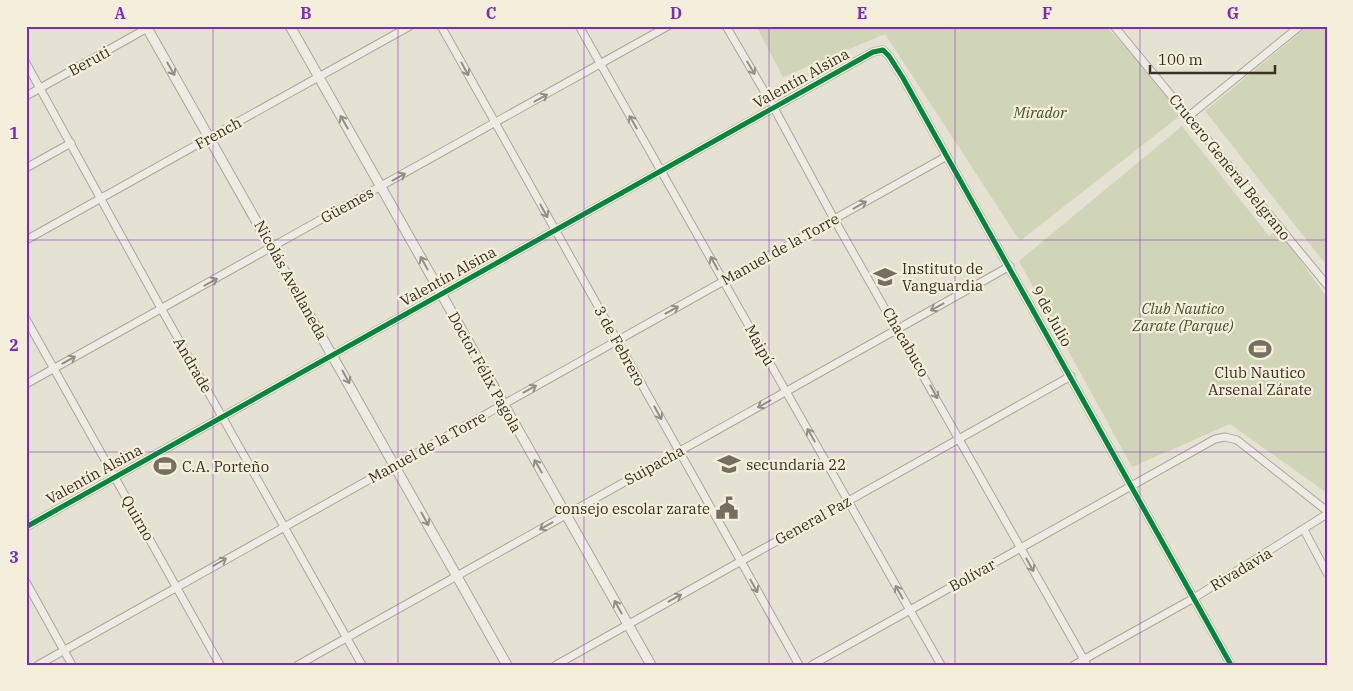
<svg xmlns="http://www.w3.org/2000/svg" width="1353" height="691" font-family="'IBM Plex Serif',serif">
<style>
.green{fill:#d1d5b7}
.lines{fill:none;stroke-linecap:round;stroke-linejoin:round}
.minor-casing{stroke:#aba79b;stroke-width:9}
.tertiary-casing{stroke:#aba79b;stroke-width:11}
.minor{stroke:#eeebe4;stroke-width:7}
.tertiary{stroke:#eeebe4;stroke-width:9}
.cycleway-casing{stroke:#f4efdb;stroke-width:8}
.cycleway{stroke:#00873e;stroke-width:5}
.oneway{stroke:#948e84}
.grid{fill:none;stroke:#7b2cbf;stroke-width:1;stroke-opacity:0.55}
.labels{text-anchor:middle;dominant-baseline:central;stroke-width:4.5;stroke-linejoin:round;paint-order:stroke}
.street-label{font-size:15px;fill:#3a3023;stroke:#f4efdb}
.park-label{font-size:15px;font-style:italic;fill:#45542b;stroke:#f4efdb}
.poi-label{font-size:15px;fill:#3a3023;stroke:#f4efdb;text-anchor:start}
.neatline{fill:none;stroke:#7b2cbf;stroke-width:2}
.grid-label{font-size:16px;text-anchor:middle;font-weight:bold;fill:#7b2cbf}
</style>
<rect width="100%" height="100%" fill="#e5e2d3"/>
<g class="green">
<path d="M 756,26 L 1106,26 L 1186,111 L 1020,241 L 885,34 L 783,77 Z"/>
<path d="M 1308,26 L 1327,26 L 1327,266 L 1205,111 Z"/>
<path d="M 1182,126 L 1269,236 L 1278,230 L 1327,297 L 1327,493 L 1230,424 L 1132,467 L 1019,261 Z"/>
</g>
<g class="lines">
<defs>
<g id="minor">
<path d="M 441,26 L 799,665"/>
<path d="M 579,26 L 941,665"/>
<path d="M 726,26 L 774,108 L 834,219 L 1087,665"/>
<path d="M 1114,26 L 1327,285"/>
<path d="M 26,63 L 162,310 L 362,665"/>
<path d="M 26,96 L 151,26"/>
<path d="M 1189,116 L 1300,26"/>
<path d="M 26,168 L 71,143"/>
<path d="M 26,240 L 410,26"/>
<path d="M 26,319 L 220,665"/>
<path d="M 26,384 L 668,26"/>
<path d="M 26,527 L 873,52 L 883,50 L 889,56 L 903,78 L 1231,665"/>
<path d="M 1304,530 L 1327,573"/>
<path d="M 26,582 L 72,665"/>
<path d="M 38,665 L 947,156"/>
<path d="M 298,665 L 1010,266"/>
<path d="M 556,665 L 1071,376"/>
<path d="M 812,665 L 1215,439 L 1225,437 L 1237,440 L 1327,511"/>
<path d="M 1074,665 L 1194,598 L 1327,514"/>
</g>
<g id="tertiary">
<path d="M 146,26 L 507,665"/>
<path d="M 290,26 L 651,665"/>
</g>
</defs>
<use href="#minor" class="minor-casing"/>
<use href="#tertiary" class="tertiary-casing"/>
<use href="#minor" class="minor"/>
<use href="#tertiary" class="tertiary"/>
<defs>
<path id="cycleway" d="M 26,527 L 873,52 L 883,50 L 889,56 L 903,78 L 1231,665"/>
</defs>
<use href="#cycleway" class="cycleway-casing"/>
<use href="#cycleway" class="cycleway"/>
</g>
<defs><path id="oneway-shaft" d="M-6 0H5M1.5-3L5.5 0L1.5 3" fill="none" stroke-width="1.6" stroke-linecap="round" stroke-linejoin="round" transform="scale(1.25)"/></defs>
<g class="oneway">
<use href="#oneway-shaft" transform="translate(751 68) rotate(59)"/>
<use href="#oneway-shaft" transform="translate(171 69) rotate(60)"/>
<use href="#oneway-shaft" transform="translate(465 69) rotate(61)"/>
<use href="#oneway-shaft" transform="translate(541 98) rotate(-29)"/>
<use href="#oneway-shaft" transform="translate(344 122) rotate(-120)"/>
<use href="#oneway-shaft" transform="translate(633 122) rotate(-120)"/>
<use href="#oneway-shaft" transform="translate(399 177) rotate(-29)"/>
<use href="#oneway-shaft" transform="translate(860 205) rotate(-29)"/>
<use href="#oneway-shaft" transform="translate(544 211) rotate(61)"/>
<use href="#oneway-shaft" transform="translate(424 263) rotate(-119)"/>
<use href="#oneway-shaft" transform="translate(714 263) rotate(-119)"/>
<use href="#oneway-shaft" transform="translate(211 282) rotate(-29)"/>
<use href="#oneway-shaft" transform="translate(937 307) rotate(151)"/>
<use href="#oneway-shaft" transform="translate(672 310) rotate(-29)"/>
<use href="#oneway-shaft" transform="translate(69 360) rotate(-29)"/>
<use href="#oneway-shaft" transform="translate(346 377) rotate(61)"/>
<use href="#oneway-shaft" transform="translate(530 389) rotate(-29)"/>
<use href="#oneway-shaft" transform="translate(934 392) rotate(61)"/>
<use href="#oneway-shaft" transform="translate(764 404) rotate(151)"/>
<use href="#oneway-shaft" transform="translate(658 413) rotate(61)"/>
<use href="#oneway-shaft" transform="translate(811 435) rotate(-120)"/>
<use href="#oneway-shaft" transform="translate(538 466) rotate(-120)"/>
<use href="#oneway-shaft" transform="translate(425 519) rotate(61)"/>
<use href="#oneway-shaft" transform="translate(546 526) rotate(151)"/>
<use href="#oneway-shaft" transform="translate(220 562) rotate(-30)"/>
<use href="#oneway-shaft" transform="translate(1030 565) rotate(60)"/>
<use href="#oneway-shaft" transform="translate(754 586) rotate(61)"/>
<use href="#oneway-shaft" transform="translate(899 592) rotate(-119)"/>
<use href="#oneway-shaft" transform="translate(675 598) rotate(-29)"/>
<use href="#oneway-shaft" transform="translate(618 607) rotate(-119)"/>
</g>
<path class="grid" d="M 213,26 L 213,665M 398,26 L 398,665M 584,26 L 584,665M 769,26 L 769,665M 955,26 L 955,665M 1140,26 L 1140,665M 26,240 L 1327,240M 26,452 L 1327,452"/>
<defs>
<symbol id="university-bare" viewBox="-9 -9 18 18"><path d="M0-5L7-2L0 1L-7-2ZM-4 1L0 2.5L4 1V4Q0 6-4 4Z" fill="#766e61" stroke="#f4efdb" stroke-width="2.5" paint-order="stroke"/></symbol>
<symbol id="stadium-bare" viewBox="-9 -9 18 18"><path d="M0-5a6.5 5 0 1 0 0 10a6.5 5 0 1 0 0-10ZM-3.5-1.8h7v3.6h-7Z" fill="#766e61" stroke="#f4efdb" stroke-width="2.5" paint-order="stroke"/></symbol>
<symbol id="school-bare" viewBox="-9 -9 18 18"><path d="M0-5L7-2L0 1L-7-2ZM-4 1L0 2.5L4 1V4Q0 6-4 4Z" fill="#766e61" stroke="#f4efdb" stroke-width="2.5" paint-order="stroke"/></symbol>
<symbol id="civic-bare" viewBox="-9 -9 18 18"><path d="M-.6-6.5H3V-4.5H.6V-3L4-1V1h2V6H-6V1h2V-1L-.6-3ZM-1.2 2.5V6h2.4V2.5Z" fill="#766e61" stroke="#f4efdb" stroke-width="2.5" paint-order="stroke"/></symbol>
</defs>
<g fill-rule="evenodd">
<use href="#university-bare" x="869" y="261" width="32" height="32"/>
<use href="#stadium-bare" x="1244" y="333" width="32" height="32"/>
<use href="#school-bare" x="713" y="448" width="32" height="32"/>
<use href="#stadium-bare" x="149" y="450" width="32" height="32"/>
<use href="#civic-bare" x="711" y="492" width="32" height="32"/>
</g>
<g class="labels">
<g class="street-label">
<text transform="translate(89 61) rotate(-29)">Beruti</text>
<text transform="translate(801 78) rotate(-29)">Valentín Alsina</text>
<text transform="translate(218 133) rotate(-29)">French</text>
<text transform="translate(1230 167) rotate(51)">Crucero General Belgrano</text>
<text transform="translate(347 205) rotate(-29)">Güemes</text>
<text transform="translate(780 249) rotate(-29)">Manuel de la Torre</text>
<text transform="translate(448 276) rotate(-29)">Valentín Alsina</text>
<text transform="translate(291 280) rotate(61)">Nicolás Avellaneda</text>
<text transform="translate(1052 316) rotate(61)">9 de Julio</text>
<text transform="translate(906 342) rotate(60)">Chacabuco</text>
<text transform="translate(760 345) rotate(61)">Maipú</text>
<text transform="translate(620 346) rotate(61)">3 de Febrero</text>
<text transform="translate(193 365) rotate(60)">Andrade</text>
<text transform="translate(485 372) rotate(61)">Doctor Félix Pagola</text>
<text transform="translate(427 447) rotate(-29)">Manuel de la Torre</text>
<text transform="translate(654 465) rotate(-29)">Suipacha</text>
<text transform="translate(94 474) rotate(-29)">Valentín Alsina</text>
<text transform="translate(138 518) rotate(60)">Quirno</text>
<text transform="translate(813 520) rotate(-29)">General Paz</text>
<text transform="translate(1241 569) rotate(-31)">Rivadavia</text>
<text transform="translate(972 575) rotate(-29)">Bolívar</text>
</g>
<g class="park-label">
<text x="1040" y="112">Mirador</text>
<text x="1183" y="308">Club Nautico<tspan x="1183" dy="17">Zarate (Parque)</tspan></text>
</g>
<g class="poi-label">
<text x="902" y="268">Instituto de<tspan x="902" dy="17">Vanguardia</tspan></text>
<text x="1260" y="372" text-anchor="middle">Club Nautico<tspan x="1260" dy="17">Arsenal Zárate</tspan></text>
<text x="746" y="464">secundaria 22</text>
<text x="182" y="466">C.A. Porteño</text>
<text x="710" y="508" text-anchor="end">consejo escolar zarate</text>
</g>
</g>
<rect width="1353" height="691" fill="none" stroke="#f4efdb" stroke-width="55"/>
<path d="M1150 65v8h125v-8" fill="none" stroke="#3a3023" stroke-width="2.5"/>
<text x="1158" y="65" font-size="15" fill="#3a3023" stroke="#f4efdb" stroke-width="4" paint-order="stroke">100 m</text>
<rect x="28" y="28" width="1298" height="636" class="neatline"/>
<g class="grid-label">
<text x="120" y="19">A</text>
<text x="306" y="19">B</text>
<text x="491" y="19">C</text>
<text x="676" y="19">D</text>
<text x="862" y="19">E</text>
<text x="1047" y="19">F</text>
<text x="1233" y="19">G</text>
<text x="14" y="139">1</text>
<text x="14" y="351">2</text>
<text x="14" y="563">3</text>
</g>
</svg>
